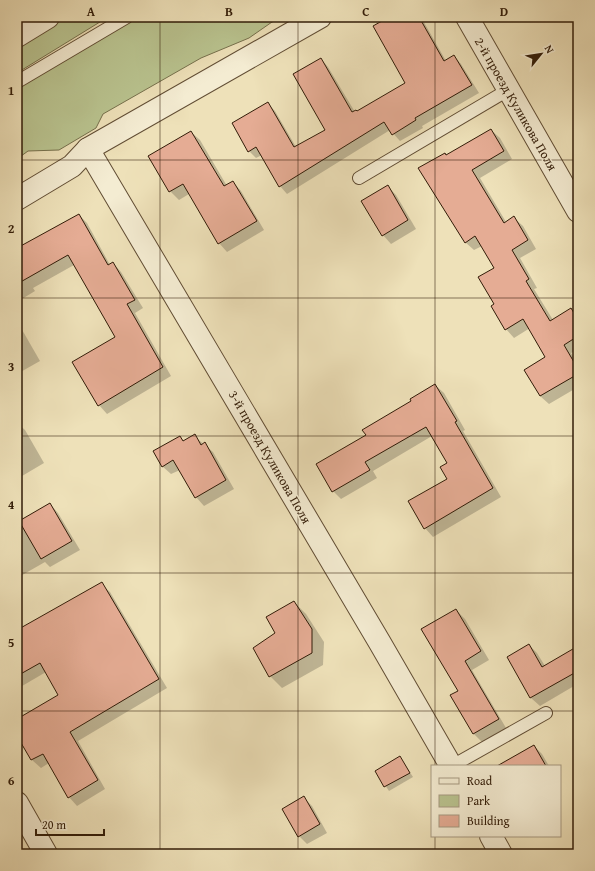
<svg xmlns="http://www.w3.org/2000/svg" width="595" height="871" font-family="'Gentium Book Plus',serif">
<style>
.green{fill:#b9c38f;stroke:#76704c}
.shadow{fill:#0003}
.building{fill:#e5ac94;stroke:#321c08}
.lines{fill:none;stroke-linecap:round;stroke-linejoin:round}
.lane-casing{stroke:#614d34;stroke-width:14}
.street-casing{stroke:#614d34;stroke-width:24}
.lane{stroke:#f4ecd2;stroke-width:12}
.street{stroke:#f4ecd2;stroke-width:22}
.grid{fill:none;stroke:#321c08;stroke-width:1;stroke-opacity:0.55}
.labels{text-anchor:middle;dominant-baseline:central;stroke-width:3;stroke-linejoin:round;paint-order:stroke}
.street-label{font-size:13px;fill:#321c08;stroke:#f4ecd2}
.neatline{fill:none;stroke:#321c08;stroke-width:1.5}
.grid-label{font-size:13px;text-anchor:middle;font-weight:bold;fill:#321c08}
</style>
<rect width="100%" height="100%" fill="#eee1b9"/>
<filter id="stains"><feTurbulence type="fractalNoise" baseFrequency=".005" numOctaves="4"/><feColorMatrix values="0 0 0 0 .2 0 0 0 0 .09 0 0 0 0 .02 0 0 0 .5 -.17"/></filter>
<radialGradient id="worn" r=".72"><stop offset=".6" stop-color="#630" stop-opacity="0"/><stop offset="1" stop-color="#630" stop-opacity=".3"/></radialGradient>
<g class="green">
<path d="M 17,17 L 108,17 L 17,73 Z"/>
<path d="M 120,17 L 286,17 L 272,22 L 249,38 L 201,58 L 103,114 L 96,128 L 59,150 L 28,151 L 17,159 L 17,83 Z"/>
</g>
<g class="shadow">
<path d="M 391,17 L 421,17 L 446,61 L 454,56 L 461,64 L 479,93 L 422,126 L 423,128 L 400,141 L 390,130 L 287,194 L 280,186 L 262,155 L 256,158 L 249,151 L 268,104 L 275,111 L 296,147 L 326,130 L 321,59 L 328,67 L 355,112 L 357,112 L 407,83 Z"/>
<path d="M 491,130 L 500,138 L 512,159 L 480,178 L 506,222 L 514,218 L 523,226 L 536,249 L 520,258 L 537,288 L 534,289 L 553,320 L 571,310 L 578,317 L 578,350 L 571,353 L 578,364 L 578,387 L 549,404 L 540,396 L 526,370 L 546,358 L 530,328 L 514,338 L 506,329 L 495,305 L 495,268 L 482,246 L 474,250 L 465,242 L 447,156 Z"/>
<path d="M 191,132 L 200,140 L 227,186 L 233,182 L 241,191 L 264,230 L 227,252 L 219,243 L 189,194 L 179,200 L 170,191 L 149,156 Z"/>
<path d="M 387,186 L 396,195 L 416,229 L 391,244 L 383,235 Z"/>
<path d="M 79,215 L 87,223 L 110,265 L 113,263 L 121,272 L 143,308 L 135,313 L 171,376 L 107,414 L 99,405 L 116,337 L 74,265 L 33,288 L 35,291 L 17,302 L 17,250 Z"/>
<path d="M 17,321 L 40,361 L 17,374 Z"/>
<path d="M 435,385 L 444,393 L 465,430 L 463,431 L 501,497 L 433,537 L 425,528 L 448,479 L 448,464 L 432,436 L 373,471 L 377,478 L 341,499 L 333,491 L 367,436 Z"/>
<path d="M 17,423 L 25,430 L 44,463 L 17,479 Z"/>
<path d="M 194,436 L 213,452 L 234,489 L 204,506 L 196,497 L 180,470 L 171,474 L 162,466 L 180,437 L 184,441 Z"/>
<path d="M 50,504 L 58,513 L 80,550 L 50,567 L 45,562 L 17,578 L 17,523 Z"/>
<path d="M 101,584 L 110,592 L 167,688 L 78,741 L 105,789 L 77,806 L 69,797 L 49,763 L 41,768 L 32,760 L 17,734 L 17,720 L 60,695 L 46,672 L 17,689 L 17,631 Z"/>
<path d="M 294,602 L 306,614 L 324,642 L 323,665 L 282,688 L 270,676 L 276,634 Z"/>
<path d="M 456,610 L 465,619 L 489,660 L 472,670 L 506,728 L 482,742 L 473,733 L 459,691 Z"/>
<path d="M 529,645 L 537,653 L 545,666 L 578,647 L 578,692 L 574,686 L 540,706 L 531,698 L 508,657 Z"/>
<path d="M 534,746 L 542,754 L 549,766 L 499,766 Z"/>
<path d="M 400,757 L 413,777 L 389,791 L 376,771 Z"/>
<path d="M 304,798 L 312,806 L 327,833 L 307,844 L 299,836 Z"/>
</g>
<g class="building">
<path d="M 389,17 L 419,17 L 444,61 L 454,55 L 472,85 L 415,118 L 416,120 L 392,135 L 384,122 L 279,187 L 256,147 L 248,152 L 232,123 L 268,102 L 294,147 L 325,130 L 293,74 L 321,58 L 352,112 L 356,110 L 357,111 L 405,83 L 373,26 Z"/>
<path d="M 491,129 L 504,151 L 472,170 L 504,223 L 514,216 L 528,240 L 512,250 L 529,279 L 526,281 L 550,321 L 571,308 L 578,320 L 578,336 L 564,345 L 578,369 L 578,374 L 540,396 L 524,370 L 545,357 L 523,319 L 505,330 L 491,306 L 494,304 L 478,277 L 494,268 L 475,236 L 465,243 L 418,168 L 445,153 L 446,155 Z"/>
<path d="M 191,131 L 224,186 L 233,181 L 257,221 L 218,244 L 183,184 L 169,192 L 148,156 Z"/>
<path d="M 388,185 L 408,220 L 382,236 L 361,201 Z"/>
<path d="M 79,214 L 108,265 L 113,262 L 135,300 L 127,304 L 163,367 L 98,406 L 72,362 L 115,337 L 68,255 L 17,284 L 17,248 Z"/>
<path d="M 435,384 L 457,421 L 455,422 L 493,488 L 424,529 L 408,501 L 447,479 L 440,467 L 447,463 L 426,427 L 365,462 L 370,470 L 332,492 L 316,464 L 366,435 L 362,430 L 411,401 L 410,399 Z"/>
<path d="M 195,434 L 201,445 L 205,442 L 226,480 L 195,498 L 173,460 L 162,467 L 153,451 L 180,436 L 183,441 Z"/>
<path d="M 50,503 L 72,541 L 41,559 L 19,521 Z"/>
<path d="M 102,582 L 159,679 L 70,732 L 98,780 L 68,798 L 43,754 L 31,760 L 17,736 L 17,719 L 58,695 L 40,663 L 17,676 L 17,630 Z"/>
<path d="M 294,601 L 312,629 L 312,653 L 269,677 L 253,648 L 275,633 L 266,617 Z"/>
<path d="M 456,609 L 481,651 L 465,661 L 499,719 L 473,734 L 450,695 L 458,691 L 421,629 Z"/>
<path d="M 529,644 L 542,667 L 578,646 L 578,671 L 530,698 L 507,657 Z"/>
<path d="M 534,745 L 546,766 L 497,766 Z"/>
<path d="M 400,756 L 410,773 L 384,787 L 375,771 Z"/>
<path d="M 304,796 L 320,824 L 298,837 L 282,809 Z"/>
</g>
<g class="lines">
<defs>
<g id="lane">
<path d="M 20,17 L 27,30"/>
<path d="M 17,82 L 127,17"/>
<path d="M 359,178 L 508,90"/>
<path d="M 452,766 L 546,713"/>
</g>
<g id="street">
<path d="M 467,17 L 578,211"/>
<path d="M 17,36 L 48,17"/>
<path d="M 88,149 L 380,643 L 451,766"/>
<path d="M 17,199 L 72,166 L 88,149 L 320,17"/>
<path d="M 17,803 L 46,854"/>
<path d="M 491,836 L 501,854"/>
</g>
</defs>
<use href="#lane" class="lane-casing"/>
<use href="#street" class="street-casing"/>
<use href="#lane" class="lane"/>
<use href="#street" class="street"/>
</g>
<path class="grid" d="M 160,17 L 160,854M 298,17 L 298,854M 435,17 L 435,766M 17,160 L 578,160M 17,298 L 578,298M 17,436 L 578,436M 17,573 L 578,573M 17,711 L 578,711M 435,836 L 435,854"/>
<g class="labels">
<g class="street-label">
<text transform="translate(516 104) rotate(60)">2-й проезд Куликова Поля</text>
<text transform="translate(270 457) rotate(60)">3-й проезд Куликова Поля</text>
</g>
</g>
<rect width="595" height="871" fill="none" stroke="#eee1b9" stroke-width="44"/>
<rect x="431" y="765" width="130" height="72" fill="#f4ecd2" stroke="#a69981"/>
<rect x="439" y="778" width="20" height="6" fill="#f4ecd2" stroke="#a69981"/>
<text x="467" y="785" font-size="12" fill="#321c08">Road</text>
<rect x="439" y="795" width="20" height="12" fill="#b9c38f" stroke="#a69981"/>
<text x="467" y="805" font-size="12" fill="#321c08">Park</text>
<rect x="439" y="815" width="20" height="12" fill="#e5ac94" stroke="#a69981"/>
<text x="467" y="825" font-size="12" fill="#321c08">Building</text>
<g transform="translate(541 54) rotate(60)" stroke="#f4ecd2" stroke-width="3" paint-order="stroke">
<path d="M0-3L7 15L0 10L-7 15Z" fill="#321c08"/>
<text y="-6" font-size="11" font-weight="bold" text-anchor="middle" fill="#321c08">N</text>
</g>
<path d="M36 829v6h68v-6" fill="none" stroke="#321c08" stroke-width="2"/>
<text x="42" y="829" font-size="12" fill="#321c08" stroke="#f4ecd2" stroke-width="3" paint-order="stroke">20 m</text>
<rect x="22" y="22" width="551" height="827" class="neatline"/>
<g class="grid-label">
<text x="91" y="16">A</text>
<text x="229" y="16">B</text>
<text x="366" y="16">C</text>
<text x="504" y="16">D</text>
<text x="11" y="95">1</text>
<text x="11" y="233">2</text>
<text x="11" y="371">3</text>
<text x="11" y="509">4</text>
<text x="11" y="647">5</text>
<text x="11" y="785">6</text>
</g>
<rect width="100%" height="100%" filter="url(#stains)"/>
<rect width="100%" height="100%" fill="url(#worn)"/>
</svg>
